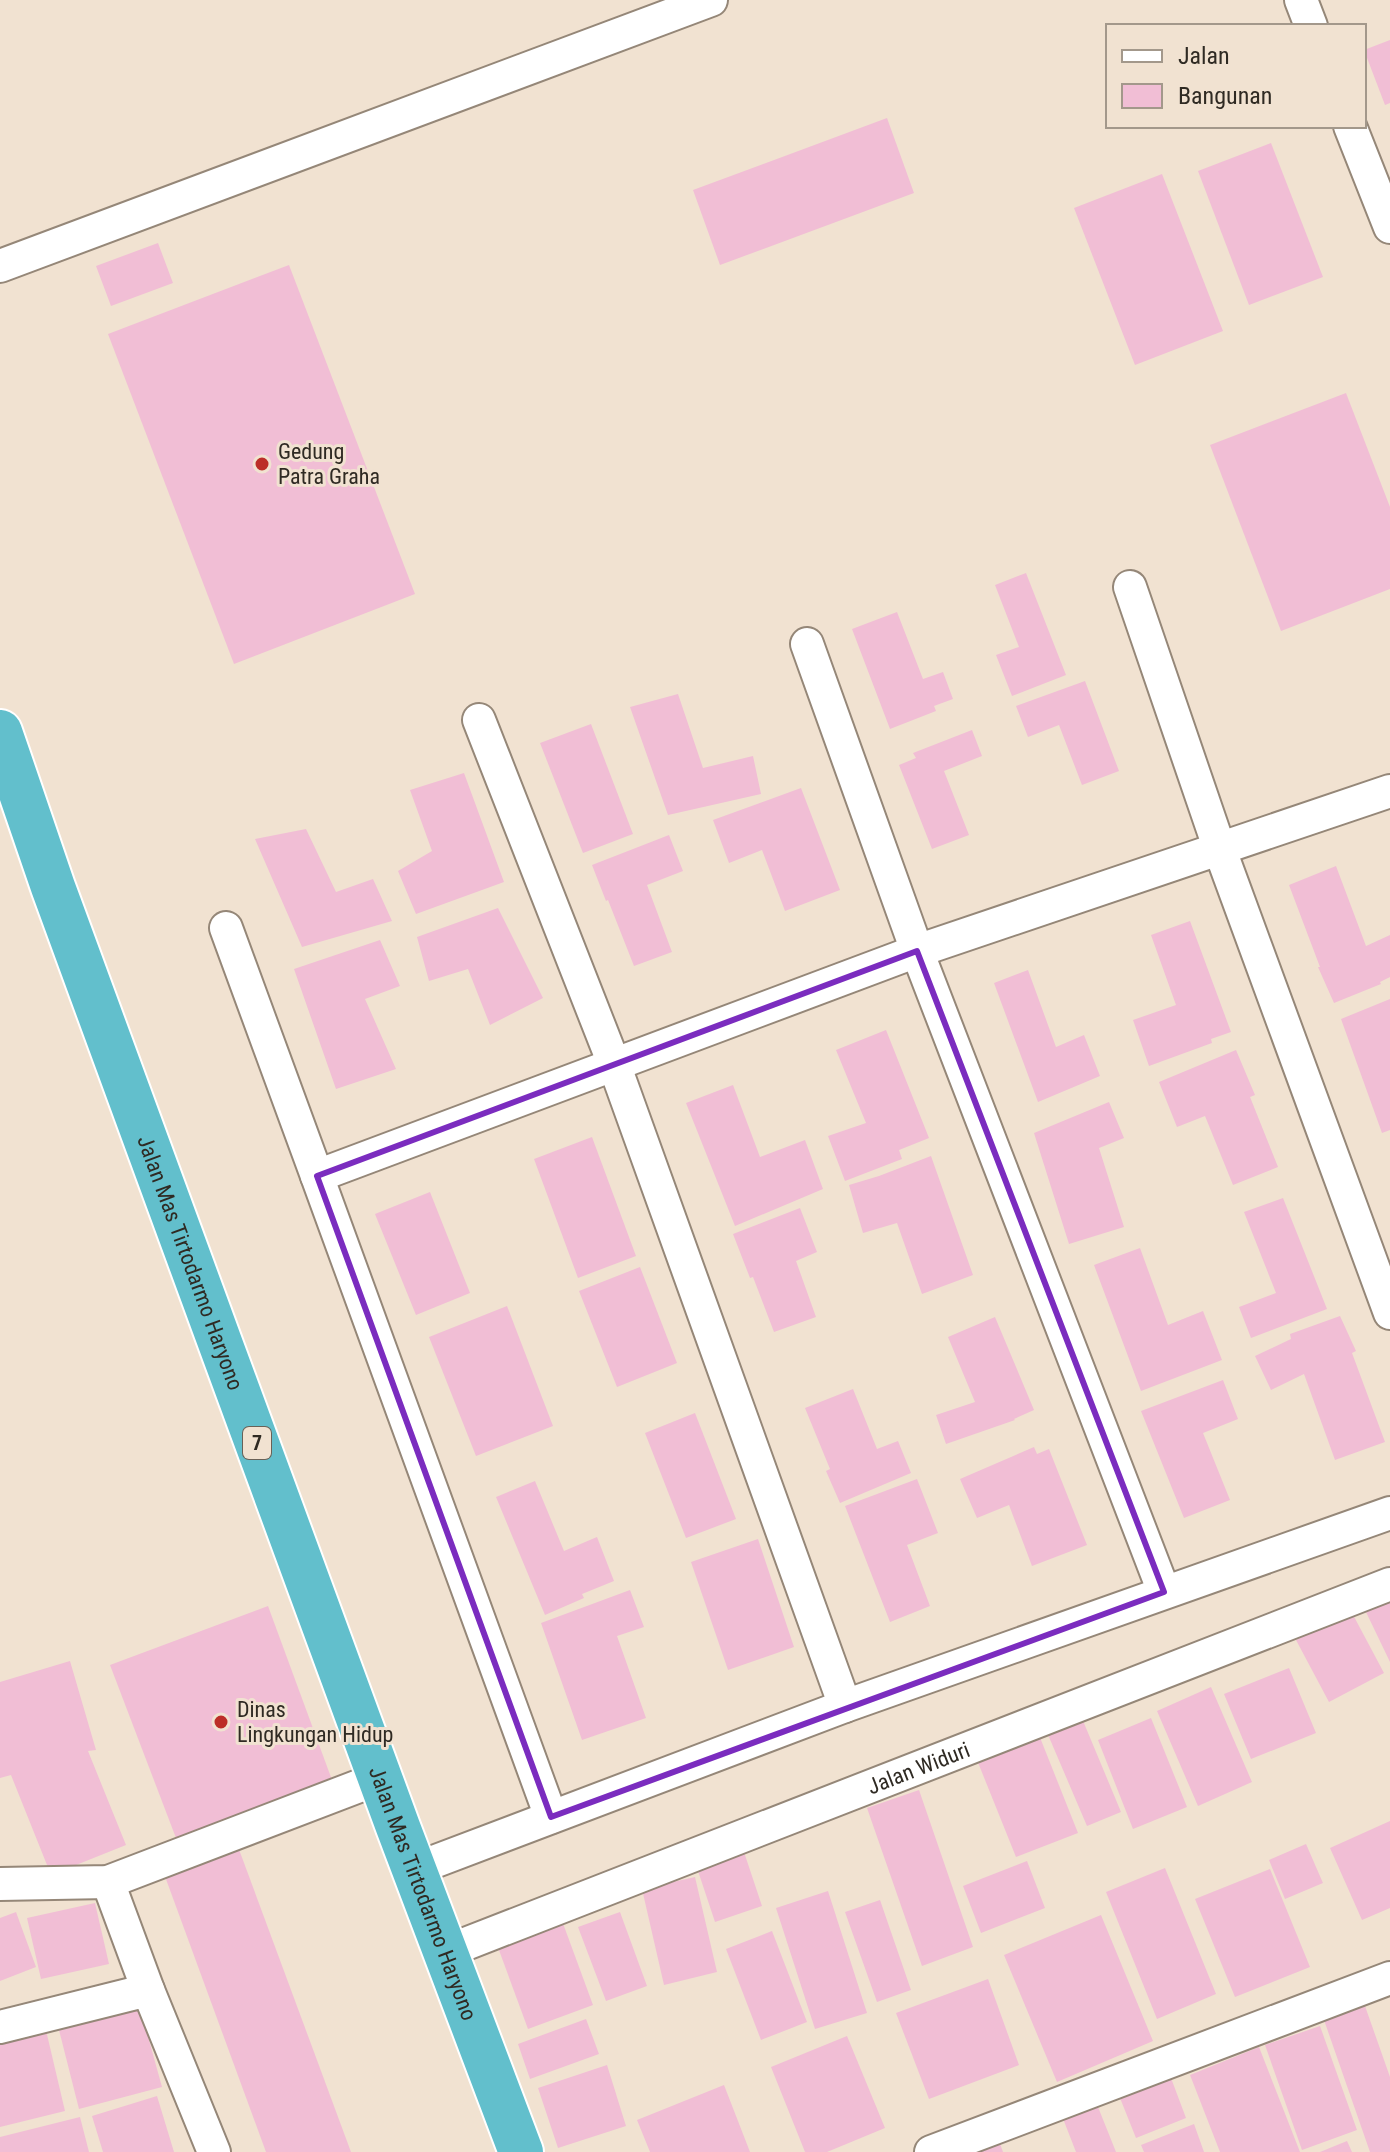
<svg xmlns="http://www.w3.org/2000/svg" width="1390" height="2152" font-family="'Roboto Condensed',sans-serif">
<style>
.building{fill:#f1bed5}
.lines{fill:none;stroke-linecap:round;stroke-linejoin:round}
.minor-casing{stroke:#958778;stroke-width:36}
.trunk-casing{stroke:#fff;stroke-width:48}
.minor{stroke:#fff;stroke-width:32}
.trunk{stroke:#62bfcc;stroke-width:44}
.marked{fill:none;stroke:#7b2cbf;stroke-width:6;stroke-linejoin:round}
.poi-dot{fill:#bc2e27;stroke:#f1e2d1;stroke-width:3}
.labels{text-anchor:middle;dominant-baseline:central;stroke-width:6;stroke-linejoin:round;paint-order:stroke}
.shield{fill:#f1e2d1;stroke:#696157;stroke-width:2}
.shield-label{font-size:20px;font-weight:bold;fill:#2f2a23}
.poi-label{font-size:22px;fill:#2f2a23;stroke:#f1e2d1;text-anchor:start}
.street-label{font-size:22px;fill:#2f2a23;stroke:#f1e2d1}
</style>
<rect width="100%" height="100%" fill="#f1e2d1"/>
<g class="building">
<path d="M 1390,40 L 1390,103 L 1385,105 L 1364,50 Z"/>
<path d="M 887,118 L 914,193 L 720,265 L 693,190 Z"/>
<path d="M 1271,143 L 1323,277 L 1249,305 L 1198,171 Z"/>
<path d="M 1162,174 L 1223,331 L 1135,365 L 1074,208 Z"/>
<path d="M 158,243 L 173,283 L 111,306 L 96,266 Z"/>
<path d="M 289,265 L 415,594 L 234,664 L 108,334 Z"/>
<path d="M 1346,393 L 1390,507 L 1390,589 L 1281,631 L 1210,445 Z"/>
<path d="M 1026,573 L 1066,675 L 1012,696 L 996,655 L 1019,647 L 995,585 Z"/>
<path d="M 897,612 L 923,679 L 943,672 L 953,699 L 934,706 L 936,711 L 890,729 L 852,629 Z"/>
<path d="M 1085,681 L 1119,771 L 1082,785 L 1059,725 L 1028,737 L 1016,706 Z"/>
<path d="M 678,694 L 703,768 L 753,756 L 761,794 L 668,815 L 630,707 Z"/>
<path d="M 591,724 L 633,834 L 583,853 L 540,743 Z"/>
<path d="M 972,730 L 982,756 L 944,771 L 969,835 L 932,849 L 899,765 L 916,758 L 913,753 Z"/>
<path d="M 464,773 L 504,882 L 416,914 L 398,871 L 432,851 L 410,790 Z"/>
<path d="M 801,788 L 840,890 L 785,911 L 762,850 L 729,863 L 713,820 Z"/>
<path d="M 306,829 L 336,892 L 373,879 L 392,921 L 302,947 L 255,839 Z"/>
<path d="M 669,835 L 683,871 L 647,885 L 672,952 L 634,966 L 608,900 L 606,901 L 592,865 Z"/>
<path d="M 1336,866 L 1366,946 L 1390,935 L 1390,977 L 1380,982 L 1381,984 L 1334,1003 L 1318,967 L 1320,967 L 1289,885 Z"/>
<path d="M 498,908 L 543,998 L 490,1025 L 468,969 L 429,981 L 417,937 Z"/>
<path d="M 1190,921 L 1231,1032 L 1211,1039 L 1212,1043 L 1149,1066 L 1133,1020 L 1176,1005 L 1151,935 Z"/>
<path d="M 380,940 L 400,986 L 365,999 L 396,1069 L 336,1089 L 294,969 Z"/>
<path d="M 1028,970 L 1056,1047 L 1084,1035 L 1100,1076 L 1038,1102 L 994,983 Z"/>
<path d="M 1390,999 L 1390,1130 L 1382,1133 L 1341,1019 Z"/>
<path d="M 886,1030 L 929,1138 L 899,1150 L 902,1159 L 845,1181 L 828,1136 L 866,1123 L 836,1050 Z"/>
<path d="M 1236,1050 L 1255,1095 L 1250,1097 L 1278,1167 L 1233,1185 L 1205,1116 L 1177,1127 L 1159,1082 Z"/>
<path d="M 733,1085 L 760,1157 L 805,1140 L 823,1189 L 735,1226 L 686,1103 Z"/>
<path d="M 1109,1102 L 1124,1138 L 1099,1148 L 1124,1227 L 1069,1244 L 1034,1133 Z"/>
<path d="M 592,1137 L 636,1256 L 578,1278 L 534,1159 Z"/>
<path d="M 931,1156 L 973,1275 L 922,1294 L 897,1223 L 863,1233 L 849,1185 L 879,1176 Z"/>
<path d="M 430,1192 L 470,1293 L 416,1315 L 375,1214 Z"/>
<path d="M 1283,1198 L 1327,1309 L 1251,1338 L 1239,1307 L 1276,1293 L 1244,1212 Z"/>
<path d="M 800,1208 L 817,1252 L 796,1261 L 816,1317 L 774,1332 L 753,1277 L 750,1278 L 733,1234 Z"/>
<path d="M 1140,1248 L 1168,1325 L 1203,1311 L 1222,1360 L 1141,1391 L 1094,1265 Z"/>
<path d="M 640,1267 L 677,1363 L 617,1387 L 579,1291 Z"/>
<path d="M 507,1306 L 553,1426 L 476,1456 L 429,1337 Z"/>
<path d="M 1340,1316 L 1356,1351 L 1352,1353 L 1385,1442 L 1335,1460 L 1304,1374 L 1271,1390 L 1255,1356 L 1291,1339 L 1290,1334 Z"/>
<path d="M 995,1317 L 1034,1410 L 1014,1419 L 1015,1420 L 946,1444 L 936,1415 L 975,1402 L 948,1337 Z"/>
<path d="M 1223,1380 L 1238,1419 L 1203,1433 L 1230,1500 L 1184,1518 L 1141,1411 Z"/>
<path d="M 853,1389 L 877,1449 L 898,1441 L 911,1473 L 840,1503 L 826,1471 L 830,1469 L 805,1408 Z"/>
<path d="M 695,1413 L 736,1519 L 686,1538 L 645,1433 Z"/>
<path d="M 1034,1447 L 1037,1454 L 1049,1449 L 1087,1545 L 1032,1566 L 1009,1505 L 977,1518 L 960,1479 Z"/>
<path d="M 917,1479 L 938,1533 L 907,1545 L 930,1606 L 890,1622 L 845,1506 Z"/>
<path d="M 535,1481 L 564,1551 L 597,1537 L 614,1581 L 582,1594 L 584,1598 L 545,1615 L 496,1497 Z"/>
<path d="M 758,1539 L 794,1647 L 728,1670 L 691,1562 Z"/>
<path d="M 630,1590 L 644,1627 L 617,1636 L 646,1718 L 582,1740 L 541,1623 Z"/>
<path d="M 1390,1601 L 1390,1662 L 1366,1612 Z"/>
<path d="M 268,1606 L 332,1780 L 176,1838 L 110,1665 Z"/>
<path d="M 1351,1611 L 1384,1673 L 1329,1702 L 1296,1640 Z"/>
<path d="M 70,1661 L 96,1750 L 88,1751 L 126,1845 L 51,1875 L 11,1775 L 0,1778 L 0,1682 Z"/>
<path d="M 1289,1668 L 1316,1733 L 1251,1759 L 1224,1694 Z"/>
<path d="M 1211,1687 L 1252,1782 L 1198,1806 L 1157,1711 Z"/>
<path d="M 1081,1716 L 1121,1812 L 1087,1826 L 1046,1730 Z"/>
<path d="M 1151,1718 L 1187,1807 L 1133,1829 L 1098,1740 Z"/>
<path d="M 1039,1735 L 1078,1833 L 1016,1857 L 977,1760 Z"/>
<path d="M 919,1790 L 973,1947 L 922,1966 L 867,1808 Z"/>
<path d="M 1390,1821 L 1390,1908 L 1362,1920 L 1330,1848 Z"/>
<path d="M 237,1844 L 351,2152 L 266,2152 L 163,1871 Z"/>
<path d="M 1306,1844 L 1323,1883 L 1285,1899 L 1269,1860 Z"/>
<path d="M 743,1849 L 762,1906 L 715,1922 L 696,1865 Z"/>
<path d="M 1027,1861 L 1045,1908 L 981,1933 L 963,1886 Z"/>
<path d="M 1165,1868 L 1216,1994 L 1157,2019 L 1106,1892 Z"/>
<path d="M 1270,1869 L 1310,1967 L 1235,1997 L 1195,1899 Z"/>
<path d="M 695,1877 L 717,1972 L 664,1985 L 642,1889 Z"/>
<path d="M 828,1891 L 867,2013 L 815,2029 L 776,1908 Z"/>
<path d="M 880,1900 L 911,1990 L 877,2002 L 845,1912 Z"/>
<path d="M 95,1903 L 109,1964 L 41,1979 L 27,1918 Z"/>
<path d="M 16,1912 L 36,1967 L 0,1981 L 0,1918 Z"/>
<path d="M 620,1912 L 647,1986 L 606,2001 L 578,1927 Z"/>
<path d="M 1101,1915 L 1153,2041 L 1057,2082 L 1004,1955 Z"/>
<path d="M 561,1918 L 593,2005 L 528,2029 L 496,1942 Z"/>
<path d="M 772,1931 L 807,2022 L 761,2040 L 726,1949 Z"/>
<path d="M 988,1979 L 1019,2065 L 929,2099 L 896,2013 Z"/>
<path d="M 139,2004 L 162,2087 L 79,2109 L 58,2026 Z"/>
<path d="M 1365,2006 L 1390,2077 L 1390,2152 L 1370,2152 L 1324,2020 Z"/>
<path d="M 586,2019 L 599,2054 L 530,2079 L 518,2044 Z"/>
<path d="M 45,2026 L 65,2111 L 0,2127 L 0,2038 Z"/>
<path d="M 1320,2026 L 1357,2130 L 1302,2150 L 1265,2045 Z"/>
<path d="M 847,2036 L 885,2128 L 827,2152 L 805,2152 L 771,2067 Z"/>
<path d="M 1259,2047 L 1300,2152 L 1220,2152 L 1190,2075 Z"/>
<path d="M 607,2065 L 626,2126 L 558,2148 L 538,2088 Z"/>
<path d="M 1171,2078 L 1186,2118 L 1136,2138 L 1120,2098 Z"/>
<path d="M 724,2085 L 750,2152 L 650,2152 L 637,2120 Z"/>
<path d="M 157,2096 L 174,2152 L 103,2152 L 92,2116 Z"/>
<path d="M 1096,2102 L 1116,2152 L 1076,2152 L 1062,2116 Z"/>
<path d="M 80,2117 L 89,2152 L 0,2152 L 0,2137 Z"/>
<path d="M 1194,2124 L 1204,2152 L 1144,2152 L 1141,2145 Z"/>
<path d="M 998,2138 L 1003,2152 L 963,2152 Z"/>
<path d="M 1347,2141 L 1352,2152 L 1320,2152 Z"/>
</g>
<g class="lines">
<defs>
<g id="minor">
<path d="M 1301,0 L 1311,26"/>
<path d="M 1350,126 L 1390,227"/>
<path d="M 0,266 L 711,0"/>
<path d="M 1130,587 L 1220,850 L 1390,1313"/>
<path d="M 807,644 L 917,951 L 1164,1592"/>
<path d="M 479,720 L 614,1064 L 845,1706"/>
<path d="M 226,928 L 317,1176"/>
<path d="M 551,1817 L 317,1176 L 917,951 L 1390,791"/>
<path d="M 415,1869 L 845,1706 L 1390,1513"/>
<path d="M 108,1882 L 148,1990"/>
<path d="M 0,1884 L 108,1882 L 380,1778"/>
<path id="s1" d="M 445,1952 L 1390,1584"/>
<path d="M 0,2027 L 148,1990 L 214,2152"/>
<path d="M 931,2152 L 1390,1978"/>
</g>
<g id="trunk">
<path id="s2" d="M 0,732 L 53,887 L 222,1348 L 398,1827 L 521,2152"/>
</g>
</defs>
<use href="#minor" class="minor-casing"/>
<use href="#trunk" class="trunk-casing"/>
<use href="#minor" class="minor"/>
<use href="#trunk" class="trunk"/>
</g>
<path class="marked" d="M 917,951 L 1164,1592 L 551,1817 L 317,1176 Z"/>
<g class="poi-dot">
<circle cx="262" cy="464" r="8"/>
<circle cx="221" cy="1722" r="8"/>
</g>
<g class="labels">
<rect class="shield" x="243" y="1427" width="28" height="32" rx="6"/>
<g class="shield-label">
<text x="257" y="1443">7</text>
</g>
<g class="poi-label">
<text x="278" y="451">Gedung<tspan x="278" dy="25">Patra Graha</tspan></text>
<text x="237" y="1709">Dinas<tspan x="237" dy="25">Lingkungan Hidup</tspan></text>
</g>
<g class="street-label">
<text stroke="none"><textPath href="#s2" startOffset="564">Jalan Mas Tirtodarmo Haryono</textPath></text>
<text stroke="none"><textPath href="#s1" startOffset="508">Jalan Widuri</textPath></text>
<text stroke="none"><textPath href="#s2" startOffset="1236">Jalan Mas Tirtodarmo Haryono</textPath></text>
</g>
</g>
<rect x="1106" y="24" width="260" height="104" fill="#f1e2d1" stroke="#a3988b" stroke-width="2"/>
<rect x="1122" y="50" width="40" height="12" fill="#ffffff" stroke="#a3988b" stroke-width="2"/>
<text x="1178" y="64" font-size="24" fill="#2f2a23">Jalan</text>
<rect x="1122" y="84" width="40" height="24" fill="#f1bed5" stroke="#a3988b" stroke-width="2"/>
<text x="1178" y="104" font-size="24" fill="#2f2a23">Bangunan</text>
</svg>
